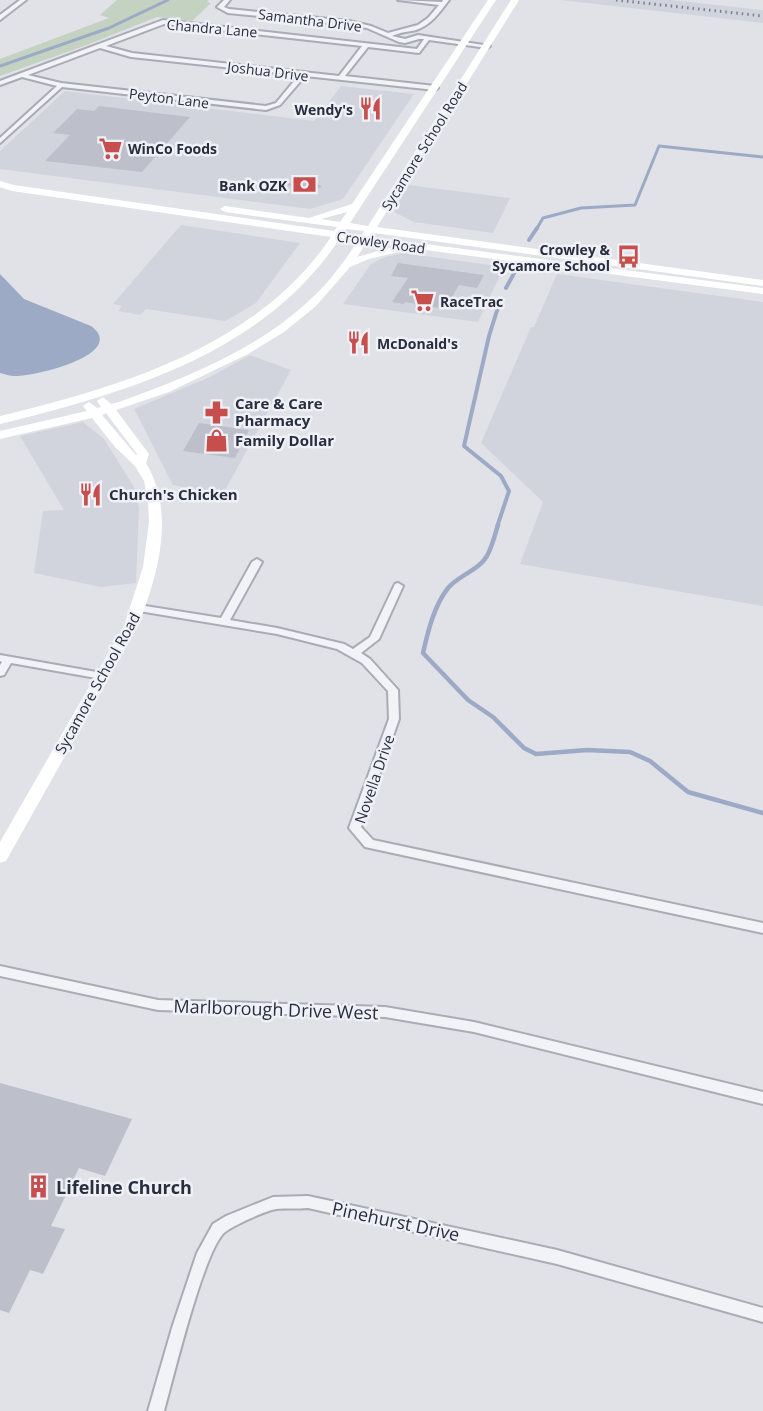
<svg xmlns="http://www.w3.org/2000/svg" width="763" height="1411" font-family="'Open Sans',sans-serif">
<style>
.built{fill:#d2d4dd}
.green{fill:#c3d2c1}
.water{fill:#9daac6}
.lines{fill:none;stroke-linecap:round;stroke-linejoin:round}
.stream-far2{stroke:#9daac6;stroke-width:3}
.stream-far1{stroke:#9daac6;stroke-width:4}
.stream{stroke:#9daac6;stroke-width:4.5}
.building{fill:#bdc0cb}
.street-casing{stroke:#a9acb5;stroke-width:4}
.street{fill:#f2f3f7;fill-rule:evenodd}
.secondary{fill:#fff;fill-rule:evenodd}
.rail{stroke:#7a7f91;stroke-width:3;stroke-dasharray:1.5 4;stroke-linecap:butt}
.labels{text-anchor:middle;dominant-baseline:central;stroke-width:5;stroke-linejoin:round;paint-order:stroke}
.far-street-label{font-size:14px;fill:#292e3f;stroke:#eff1f6}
.far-poi-label{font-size:14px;font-weight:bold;fill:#292e3f;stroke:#eff1f6;text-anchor:end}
.poi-label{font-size:15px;font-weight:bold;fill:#292e3f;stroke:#eff1f6;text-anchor:start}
.street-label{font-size:15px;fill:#292e3f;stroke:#eff1f6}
.near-street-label{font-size:18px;fill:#292e3f;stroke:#eff1f6}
.near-poi-label{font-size:18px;font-weight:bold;fill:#292e3f;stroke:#eff1f6;text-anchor:start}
</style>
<rect width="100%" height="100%" fill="#e0e2e8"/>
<g class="built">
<path d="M 560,0 L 671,0 L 763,10 L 763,23 Z"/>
<path d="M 341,86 L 414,94 L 343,199 L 310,209 L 0,169 L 0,151 L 65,91 L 314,121 Z"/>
<path d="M 408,185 L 510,198 L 493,233 L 414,222 L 394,212 Z"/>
<path d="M 181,225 L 300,243 L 256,303 L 225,321 L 146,309 L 140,315 L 118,311 L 122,306 L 113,304 Z"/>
<path d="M 403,253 L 504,267 L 478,322 L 343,304 L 371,264 L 385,257 Z"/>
<path d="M 557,274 L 763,302 L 763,606 L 520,564 L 543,502 L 481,443 L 531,327 L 534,327 Z"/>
<path d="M 250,355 L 291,370 L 223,494 L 173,485 L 134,409 L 210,377 Z"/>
<path d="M 83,422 L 104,439 L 134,487 L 139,508 L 136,583 L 101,587 L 34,573 L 43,511 L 64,510 L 20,436 Z"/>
</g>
<path class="green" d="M 117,0 L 208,0 L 207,2 L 211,3 L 192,21 L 157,17 L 84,46 L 0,76 L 0,59 L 109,18 L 100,15 Z"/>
<path class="water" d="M 0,274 L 24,299 L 91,326 C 129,354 34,377 14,376 C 10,376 5,374 0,373 Z"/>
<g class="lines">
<g class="stream-far2">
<path d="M 0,66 L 109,28 L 168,0"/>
<path d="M 536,230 L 543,218 L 581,208 L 635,205 L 659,146 L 763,157"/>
</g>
<g class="stream-far1">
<path d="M 529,240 L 537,228"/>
<path d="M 506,288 L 518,266"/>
<path d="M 497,527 L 509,491 L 501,476 L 464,446 L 489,336 L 500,301"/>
</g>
<path class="stream" d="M 498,525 C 495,535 492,547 487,556 C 478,571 459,575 448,588 C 434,606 428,631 423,653 L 468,700 L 493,717 L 524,748 L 536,754 L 587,750 L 630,752 L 650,761 L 688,792 L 763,813"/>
</g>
<g class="building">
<path d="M 99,106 L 190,117 L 142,172 L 45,161 L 70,135 L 53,133 L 77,109 L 94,111 Z"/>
<path d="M 310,178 L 322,187 L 300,193 L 287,184 Z"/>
<path d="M 398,263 L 484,275 L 477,288 L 459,285 L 445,309 L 405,302 L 404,304 L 392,302 L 408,278 L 391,276 Z"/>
<path d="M 199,423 L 249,430 L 235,458 L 183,451 Z"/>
<path d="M 0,1083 L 132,1119 L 105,1176 L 79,1168 L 51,1226 L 65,1229 L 43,1274 L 30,1270 L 9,1313 L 0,1310 Z"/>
</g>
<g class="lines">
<defs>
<g id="street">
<path d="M 20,0 L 26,0 L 0,20 L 0,15 Z"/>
<path d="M 224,0 L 230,0 L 224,7 L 229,9 L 349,21 L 371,26 L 388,33 L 418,25 L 428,18 L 439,5 L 398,0 L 442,2 L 443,0 L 449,0 C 440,12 431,25 416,30 C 408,32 400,32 392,36 L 405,39 L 418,35 L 490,46 L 487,48 L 429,40 L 419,53 L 368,47 L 345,76 L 435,86 L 438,88 L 435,90 L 305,76 L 280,105 L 266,110 L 62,87 L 0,143 L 0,138 L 57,86 L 22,77 L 0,85 L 0,81 L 163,20 L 417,49 L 424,39 L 419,39 L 405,43 L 399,42 L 367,28 L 349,25 L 228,13 L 217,7 ZM 164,24 L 362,46 L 339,76 L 132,53 L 106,46 ZM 100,48 L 131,57 L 299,75 L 276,103 L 266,106 L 61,83 L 28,75 Z"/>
<path d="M 257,559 L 262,562 L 230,620 L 277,628 L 344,644 L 353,649 L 370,637 L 395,584 L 398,583 L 403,586 L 379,639 L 361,653 L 370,659 L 398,690 L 399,719 L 361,827 L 373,840 L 763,923 L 763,933 L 365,847 L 349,828 L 389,719 L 388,691 L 362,663 L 337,649 L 277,634 L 139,611 L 134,608 L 139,605 L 221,618 L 252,562 Z"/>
<path d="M 0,655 L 102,673 L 107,676 L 102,679 L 11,663 L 4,675 L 0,676 L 0,665 L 2,662 L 0,661 Z"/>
<path d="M 0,966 L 158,1000 L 385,1007 L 474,1022 L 763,1092 L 763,1104 L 474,1032 L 385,1017 L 158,1010 L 0,976 Z"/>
<path d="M 308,1196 L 557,1250 L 763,1308 L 763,1322 L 557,1264 L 308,1208 C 297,1209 286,1208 276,1209 C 265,1211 234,1225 225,1232 C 204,1249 173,1379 164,1411 L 148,1411 L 172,1328 L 197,1253 L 213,1224 L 226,1216 L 273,1197 Z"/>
</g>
</defs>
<use href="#street" class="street-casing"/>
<use href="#street" class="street"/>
<path class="secondary" d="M 488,0 L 496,0 L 350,223 L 368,226 L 511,0 L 519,0 L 377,227 L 763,280 L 763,286 L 374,233 L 371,237 L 763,288 L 763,294 L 402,247 L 402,251 L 369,259 L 350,267 L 316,306 L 284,332 L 248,354 L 169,392 L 116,410 L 149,454 L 146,463 C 176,513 158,575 138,626 L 6,861 L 0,863 L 0,842 L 124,626 L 143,567 L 149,522 L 148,501 L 144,481 L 135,466 L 115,447 L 92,418 L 0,439 L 0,431 L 87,411 L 83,406 L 89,402 L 97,408 L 101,407 L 97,401 L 103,397 L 111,404 L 119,402 C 189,377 261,348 315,295 C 332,279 345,260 358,241 L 340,238 C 265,353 126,393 0,424 L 0,416 C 121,387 258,346 331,237 L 12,191 L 0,187 L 0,181 L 14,185 L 334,231 L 337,227 L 225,212 L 220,209 L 225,206 L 309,218 L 352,204 ZM 347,212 L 340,222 L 321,219 ZM 346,229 L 364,231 L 362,235 L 344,233 ZM 367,242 L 396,246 L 357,257 ZM 106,413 L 137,454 L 136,455 L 102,415 Z"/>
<path class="rail" d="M 616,0 L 763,16"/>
</g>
<defs>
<symbol id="restaurant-bare" viewBox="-9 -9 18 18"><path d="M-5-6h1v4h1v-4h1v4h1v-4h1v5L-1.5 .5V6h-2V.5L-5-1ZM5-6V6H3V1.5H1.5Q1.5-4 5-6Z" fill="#c64e4c" stroke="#eff1f6" stroke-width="2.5" paint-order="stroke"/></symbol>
<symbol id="supermarket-bare" viewBox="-9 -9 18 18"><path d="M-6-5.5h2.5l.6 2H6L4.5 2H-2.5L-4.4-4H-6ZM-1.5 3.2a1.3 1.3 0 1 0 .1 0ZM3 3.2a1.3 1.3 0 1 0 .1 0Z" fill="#c64e4c" stroke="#eff1f6" stroke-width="2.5" paint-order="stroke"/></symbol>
<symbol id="bank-bare" viewBox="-9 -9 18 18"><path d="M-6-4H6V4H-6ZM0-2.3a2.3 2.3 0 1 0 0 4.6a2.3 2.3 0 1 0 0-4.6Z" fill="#c64e4c" stroke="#eff1f6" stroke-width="2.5" paint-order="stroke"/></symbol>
<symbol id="bus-bare" viewBox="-9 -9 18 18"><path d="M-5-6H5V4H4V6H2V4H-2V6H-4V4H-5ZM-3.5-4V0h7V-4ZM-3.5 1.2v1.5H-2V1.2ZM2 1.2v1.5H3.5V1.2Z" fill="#c64e4c" stroke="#eff1f6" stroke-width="2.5" paint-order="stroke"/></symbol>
<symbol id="pharmacy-bare" viewBox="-9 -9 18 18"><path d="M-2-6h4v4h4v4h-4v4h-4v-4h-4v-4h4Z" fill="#c64e4c" stroke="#eff1f6" stroke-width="2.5" paint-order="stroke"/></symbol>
<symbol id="shop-bare" viewBox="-9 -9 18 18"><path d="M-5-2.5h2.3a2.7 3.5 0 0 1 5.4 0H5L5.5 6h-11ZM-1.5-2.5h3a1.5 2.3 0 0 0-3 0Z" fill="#c64e4c" stroke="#eff1f6" stroke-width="2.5" paint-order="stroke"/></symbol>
<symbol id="building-bare" viewBox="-9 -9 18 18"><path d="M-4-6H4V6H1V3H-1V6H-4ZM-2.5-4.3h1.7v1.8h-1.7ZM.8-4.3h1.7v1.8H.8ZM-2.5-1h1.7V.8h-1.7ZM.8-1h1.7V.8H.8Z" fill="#c64e4c" stroke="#eff1f6" stroke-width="2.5" paint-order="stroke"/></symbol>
</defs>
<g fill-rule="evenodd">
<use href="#restaurant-bare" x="354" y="92" width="33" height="33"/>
<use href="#supermarket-bare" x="94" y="132" width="33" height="33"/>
<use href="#bank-bare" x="288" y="168" width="33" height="33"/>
<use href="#bus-bare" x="612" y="240" width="33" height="33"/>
<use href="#supermarket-bare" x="406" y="284" width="33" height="33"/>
<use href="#restaurant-bare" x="342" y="326" width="33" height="33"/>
<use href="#pharmacy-bare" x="200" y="396" width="33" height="33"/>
<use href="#shop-bare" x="200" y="424" width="33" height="33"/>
<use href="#restaurant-bare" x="74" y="478" width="33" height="33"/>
<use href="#building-bare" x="22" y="1170" width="33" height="33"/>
</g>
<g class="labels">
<g class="far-street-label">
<text transform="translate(310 20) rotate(7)">Samantha Drive</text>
<text transform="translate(212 28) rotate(5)">Chandra Lane</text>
<text transform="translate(268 71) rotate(7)">Joshua Drive</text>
<text transform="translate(169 98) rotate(7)">Peyton Lane</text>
<text transform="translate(424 146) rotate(-58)">Sycamore School Road</text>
<text transform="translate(381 242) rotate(8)">Crowley Road</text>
</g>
<g class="far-poi-label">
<text x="353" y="109">Wendy's</text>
<text x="128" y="148" text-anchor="start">WinCo Foods</text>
<text x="287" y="185">Bank OZK</text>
<text x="610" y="249">Crowley &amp;<tspan x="610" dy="16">Sycamore School</tspan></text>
<text x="440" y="301" text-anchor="start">RaceTrac</text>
<text x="377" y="343" text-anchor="start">McDonald's</text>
</g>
<g class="poi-label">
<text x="235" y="403">Care &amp; Care<tspan x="235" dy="17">Pharmacy</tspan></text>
<text x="235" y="440">Family Dollar</text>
<text x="109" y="494">Church's Chicken</text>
</g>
<g class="street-label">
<text transform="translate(97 683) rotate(-61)">Sycamore School Road</text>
<text transform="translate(374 779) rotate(-71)">Novella Drive</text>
</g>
<g class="near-street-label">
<text transform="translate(276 1009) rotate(2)">Marlborough Drive West</text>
<text transform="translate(396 1221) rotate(12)">Pinehurst Drive</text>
</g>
<g class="near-poi-label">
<text x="56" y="1187">Lifeline Church</text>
</g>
</g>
</svg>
